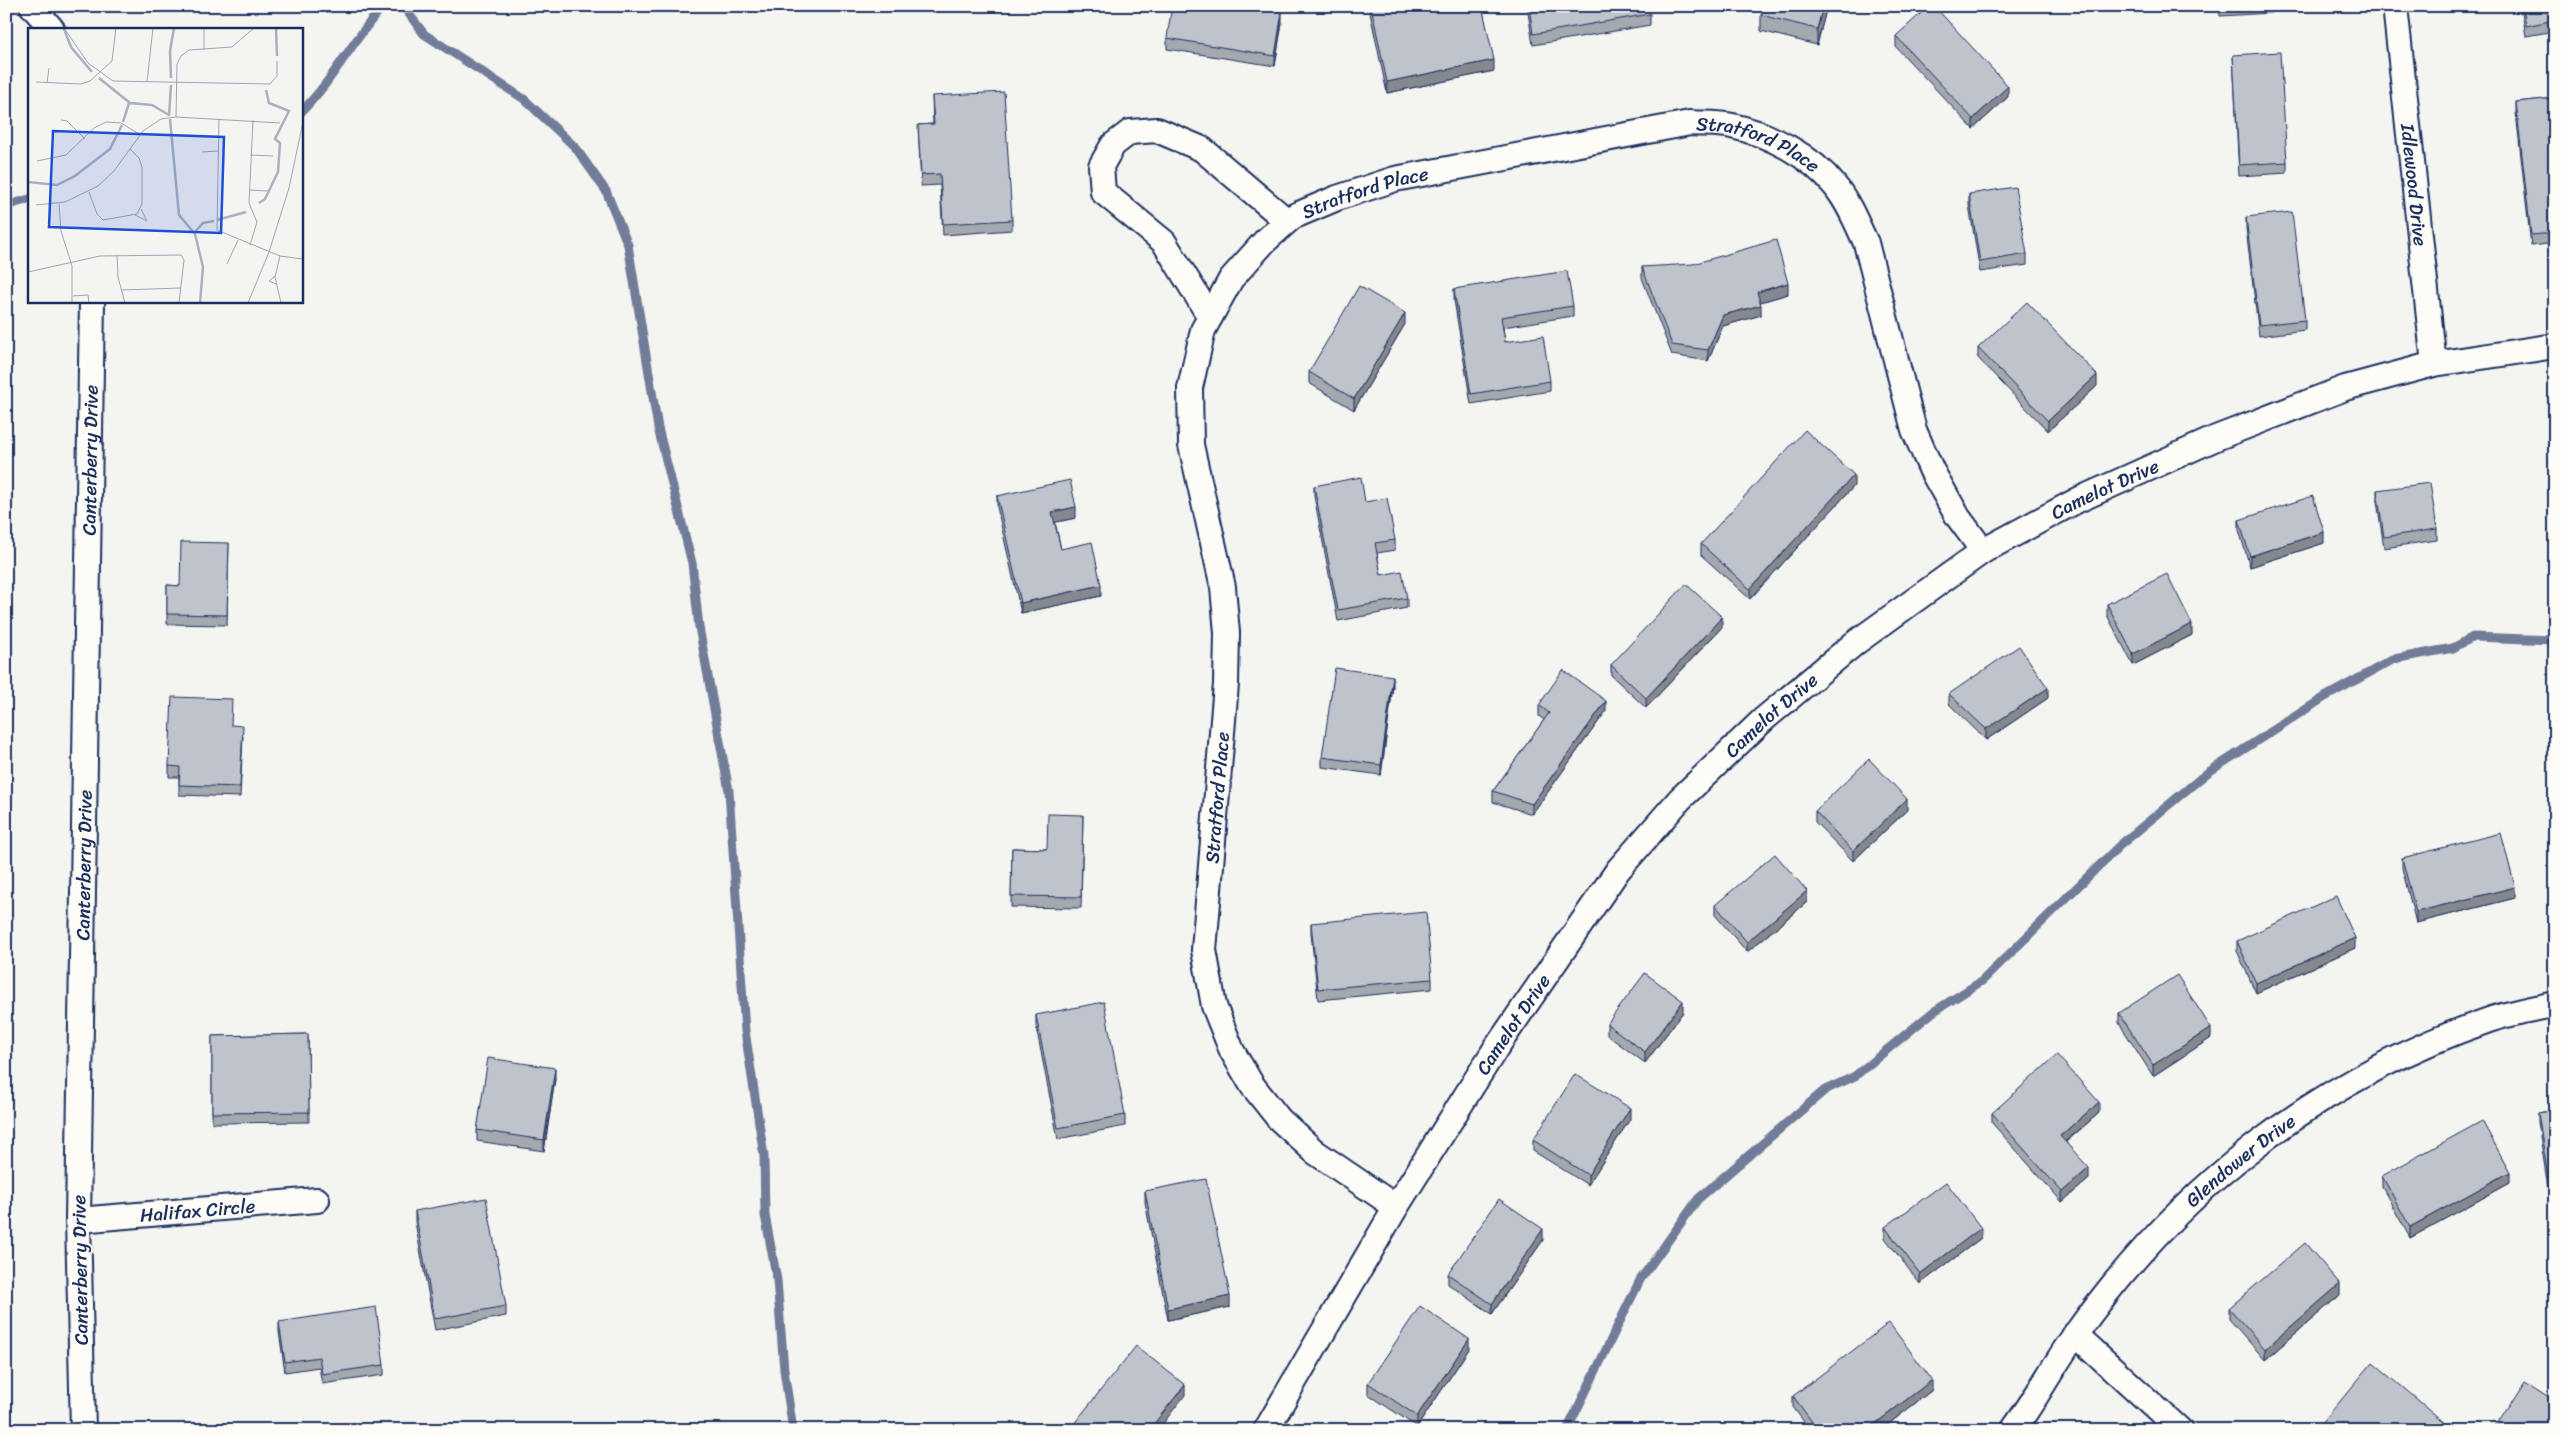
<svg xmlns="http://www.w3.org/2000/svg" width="2561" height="1436" font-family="Sriracha,sans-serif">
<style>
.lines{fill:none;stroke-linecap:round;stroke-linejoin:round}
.stream{stroke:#717c98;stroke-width:9}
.minor-casing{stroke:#1b2f5e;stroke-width:28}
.minor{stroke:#fdfcf7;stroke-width:24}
.wall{fill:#a4a8af;stroke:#1b2f5e}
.shaded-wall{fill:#86888f;stroke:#1b2f5e}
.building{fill:#bfc3cc;stroke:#1b2f5e}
.labels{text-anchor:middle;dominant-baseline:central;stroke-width:4;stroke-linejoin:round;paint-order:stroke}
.street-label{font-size:19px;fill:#1b2f5e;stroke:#fdfcf7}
.inset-river{fill:none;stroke:#aab0bf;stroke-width:2.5}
.inset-road{fill:none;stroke:#9da5b6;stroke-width:1}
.view{fill:#1d4ed8;fill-opacity:0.15;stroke:#1d4ed8;stroke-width:2.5}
.inset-edge{fill:none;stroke:#1b2f5e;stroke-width:2.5}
</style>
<rect width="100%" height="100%" fill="#f4f4f1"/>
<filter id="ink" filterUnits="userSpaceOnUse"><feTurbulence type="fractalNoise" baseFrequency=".02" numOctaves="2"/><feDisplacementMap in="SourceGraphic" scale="10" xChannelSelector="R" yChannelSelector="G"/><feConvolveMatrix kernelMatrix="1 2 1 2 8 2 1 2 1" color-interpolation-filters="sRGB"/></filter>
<g filter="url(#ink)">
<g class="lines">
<g class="stream">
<path d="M 403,6 L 424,34 L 524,99 L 575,147 L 606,191 L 628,245 L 658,428 L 692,563 L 699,627 L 729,791 L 745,1031 L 764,1156 L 765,1215 L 777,1280 L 784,1370 L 793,1430"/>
<path d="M 301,112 C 333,80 353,40 383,6"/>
<path d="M 6,206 L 29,199"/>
<path d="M 1567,1430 L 1640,1280 L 1698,1199 L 1825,1090 L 1855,1076 L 1933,1012 L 1982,981 L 2119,846 L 2207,773 L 2325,697 L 2394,659 L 2453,648 L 2473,637 L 2555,640"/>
</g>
<defs>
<g id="minor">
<path d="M 32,6 L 52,29"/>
<path id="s1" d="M 2395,6 L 2434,364"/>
<path d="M 1210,317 L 1164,242 L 1103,192 L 1101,166 L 1113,145 L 1130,132 L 1157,130 L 1202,149 L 1287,221"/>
<path id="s2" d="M 1396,1207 L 1315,1152 L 1279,1119 L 1252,1085 L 1232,1051 L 1214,1006 L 1204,950 L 1226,684 L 1227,633 L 1223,587 L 1191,445 L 1190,388 L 1203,330 L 1231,279 L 1265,241 L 1292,217 L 1337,198 L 1395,179 L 1690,123 C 1703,124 1719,123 1732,126 C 1770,134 1811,156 1835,186 C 1849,203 1857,224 1866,243 L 1914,430 L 1932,471 L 1958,517 L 1983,551"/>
<path id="s3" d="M 78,1220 L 317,1200"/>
<path d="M 2075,1334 L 2180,1430"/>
<path id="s4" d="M 83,1430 L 78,1220 L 92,301"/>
<path id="s5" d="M 1266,1430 L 1396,1207 L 1496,1048 L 1618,870 L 1680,799 L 1764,719 L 1855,643 L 1983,551 L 2078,500 L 2216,438 L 2345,388 L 2434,364 L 2555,346"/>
<path id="s6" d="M 2013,1430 C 2036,1399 2053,1366 2075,1335 C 2179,1188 2318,1079 2489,1020 C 2510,1013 2533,1009 2555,1004"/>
</g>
</defs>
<use href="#minor" class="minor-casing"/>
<use href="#minor" class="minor"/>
</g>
<g class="wall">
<path d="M 1370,6 L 1482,6 L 1494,71 L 1387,93 L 1370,13 Z"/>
<path d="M 1527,6 L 1648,6 L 1650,14 L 1650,25 L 1533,45 Z"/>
<path d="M 1827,6 L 1817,45 L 1761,31 L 1761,15 Z"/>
<path d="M 2219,6 L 2271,6 L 2271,13 L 2220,16 Z"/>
<path d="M 2521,6 L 2555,6 L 2555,31 L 2526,36 Z"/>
<path d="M 1282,22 L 1275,66 L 1167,49 L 1167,38 Z"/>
<path d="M 1896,36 L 2008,97 L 1973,129 L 1896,47 Z"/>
<path d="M 2233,55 L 2287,162 L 2287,173 L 2239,176 Z"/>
<path d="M 932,96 L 1012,220 L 1012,230 L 943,235 L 940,185 L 921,186 L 918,125 L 933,124 Z"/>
<path d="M 2555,98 L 2555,243 L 2531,246 L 2516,113 L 2516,102 Z"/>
<path d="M 1969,194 L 2027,254 L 2027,265 L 1980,272 L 1969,205 Z"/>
<path d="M 2246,217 L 2305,320 L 2305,330 L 2259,336 L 2246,228 Z"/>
<path d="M 1642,267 L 1788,294 L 1760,302 L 1761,315 L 1723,326 L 1708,361 L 1672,355 L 1642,278 Z"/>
<path d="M 1454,289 L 1573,306 L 1573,316 L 1503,327 L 1505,342 L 1550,381 L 1550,391 L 1471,404 L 1454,300 Z"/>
<path d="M 1405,324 L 1354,410 L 1309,383 L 1309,372 Z"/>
<path d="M 1978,348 L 2097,386 L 2048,431 L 1978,358 Z"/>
<path d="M 2555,458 L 2555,507 L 2551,469 L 2551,459 Z"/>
<path d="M 1314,486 L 1365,502 L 1395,540 L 1395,550 L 1377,553 L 1381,575 L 1407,598 L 1407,608 L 1338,621 L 1314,496 Z"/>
<path d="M 1854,486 L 1750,599 L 1701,555 L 1701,544 Z"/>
<path d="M 2377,490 L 2437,529 L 2437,540 L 2384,548 L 2377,501 Z"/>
<path d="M 997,496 L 1076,518 L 1055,522 L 1061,549 L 1101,596 L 1021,613 L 997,507 Z"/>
<path d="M 2239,520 L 2324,543 L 2250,567 L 2239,530 Z"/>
<path d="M 229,543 L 227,625 L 167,624 L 167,585 L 180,586 Z"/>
<path d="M 2107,604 L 2192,635 L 2133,665 L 2107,615 Z"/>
<path d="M 1722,627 L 1646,708 L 1611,675 L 1611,665 Z"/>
<path d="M 1393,686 L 1381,775 L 1322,767 L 1322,757 Z"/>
<path d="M 1949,694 L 2048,698 L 1986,740 L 1949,704 Z"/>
<path d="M 1539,705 L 1606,711 L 1532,814 L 1493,802 L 1493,791 L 1544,720 L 1539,716 Z"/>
<path d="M 231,725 L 243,736 L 240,797 L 179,795 L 179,777 L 169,777 L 169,766 Z"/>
<path d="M 1907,810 L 1853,861 L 1815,822 L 1815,811 Z"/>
<path d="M 1083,815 L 1081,908 L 1011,907 L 1012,848 L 1047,849 Z"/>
<path d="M 2402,858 L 2515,898 L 2416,923 L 2402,868 Z"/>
<path d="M 1807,902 L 1747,952 L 1715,915 L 1715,905 Z"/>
<path d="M 1311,923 L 1432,979 L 1432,989 L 1318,1000 L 1311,933 Z"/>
<path d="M 2237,941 L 2355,948 L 2256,993 L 2237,951 Z"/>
<path d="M 1683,1012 L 1645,1063 L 1607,1035 L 1607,1024 Z"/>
<path d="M 2119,1013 L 2211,1038 L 2153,1076 L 2119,1023 Z"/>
<path d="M 1036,1015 L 1125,1115 L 1125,1126 L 1058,1139 L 1036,1026 Z"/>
<path d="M 308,1034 L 309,1122 L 212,1123 L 212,1036 Z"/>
<path d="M 555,1079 L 544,1151 L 477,1141 L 477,1130 Z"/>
<path d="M 2555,1110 L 2555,1186 L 2548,1188 L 2538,1123 L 2538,1113 Z"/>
<path d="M 1992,1113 L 2099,1113 L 2066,1142 L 2089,1179 L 2062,1202 L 1992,1123 Z"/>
<path d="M 1630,1119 L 1588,1185 L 1533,1151 L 1533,1140 Z"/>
<path d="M 2382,1176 L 2510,1183 L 2410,1238 L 2382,1187 Z"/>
<path d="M 1145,1191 L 1230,1307 L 1168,1320 L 1145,1202 Z"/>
<path d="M 415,1211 L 506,1306 L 506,1316 L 435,1330 L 415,1222 Z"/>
<path d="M 1885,1227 L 1981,1238 L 1920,1284 L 1885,1238 Z"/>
<path d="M 1543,1240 L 1492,1314 L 1448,1284 L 1448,1274 Z"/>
<path d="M 2340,1295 L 2265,1360 L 2229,1319 L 2229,1308 Z"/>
<path d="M 279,1322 L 384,1365 L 384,1375 L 322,1384 L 319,1367 L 285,1372 L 279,1332 Z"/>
<path d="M 1469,1349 L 1417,1427 L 1368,1394 L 1368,1383 Z"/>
<path d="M 1932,1390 L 1881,1430 L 1810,1430 L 1793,1407 L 1793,1396 Z"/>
<path d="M 2321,1424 L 2446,1430 L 2321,1430 Z"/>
</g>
<g class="shaded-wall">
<path d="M 1823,6 L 1827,6 L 1817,45 L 1817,29 Z"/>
<path d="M 1282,12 L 1282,22 L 1275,66 L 1275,56 Z"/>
<path d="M 1494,60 L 1494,71 L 1387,93 L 1387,82 Z"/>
<path d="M 2008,86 L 2008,97 L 1973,129 L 1973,119 Z"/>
<path d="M 1788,283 L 1788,294 L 1757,303 L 1757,292 Z"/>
<path d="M 1761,305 L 1761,315 L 1723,326 L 1708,361 L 1708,350 L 1723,315 Z"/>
<path d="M 1405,313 L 1405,324 L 1354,410 L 1354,399 Z"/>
<path d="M 2097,375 L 2097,386 L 2048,431 L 2048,421 Z"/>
<path d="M 1854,475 L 1854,486 L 1750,599 L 1750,589 Z"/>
<path d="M 1076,507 L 1076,518 L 1052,523 L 1052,512 Z"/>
<path d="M 2324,532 L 2324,543 L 2250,567 L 2250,556 Z"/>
<path d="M 1101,585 L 1101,596 L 1021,613 L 1021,603 Z"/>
<path d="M 1722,617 L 1722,627 L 1646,708 L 1646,698 Z"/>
<path d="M 2192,624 L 2192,635 L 2133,665 L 2133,654 Z"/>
<path d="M 1393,676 L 1393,686 L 1381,775 L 1381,765 Z"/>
<path d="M 2048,688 L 2048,698 L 1986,740 L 1986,729 Z"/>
<path d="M 1606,701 L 1606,711 L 1532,814 L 1532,804 Z"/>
<path d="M 1907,799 L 1907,810 L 1853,861 L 1853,851 Z"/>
<path d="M 2515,887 L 2515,898 L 2416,923 L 2416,912 Z"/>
<path d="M 1807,891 L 1807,902 L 1747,952 L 1747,942 Z"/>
<path d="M 2355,938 L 2355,948 L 2256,993 L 2256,983 Z"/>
<path d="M 1683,1001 L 1683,1012 L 1645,1063 L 1645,1052 Z"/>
<path d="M 2211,1028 L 2211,1038 L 2153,1076 L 2153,1065 Z"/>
<path d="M 555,1068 L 555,1079 L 544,1151 L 544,1140 Z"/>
<path d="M 2099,1102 L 2099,1113 L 2060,1146 L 2060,1136 Z"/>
<path d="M 1630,1108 L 1630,1119 L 1588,1185 L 1588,1175 Z"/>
<path d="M 2089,1168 L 2089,1179 L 2062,1202 L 2062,1192 Z"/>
<path d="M 2510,1172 L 2510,1183 L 2410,1238 L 2410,1227 Z"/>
<path d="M 1981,1228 L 1981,1238 L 1920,1284 L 1920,1274 Z"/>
<path d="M 1543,1229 L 1543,1240 L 1492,1314 L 1492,1304 Z"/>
<path d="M 2340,1284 L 2340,1295 L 2265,1360 L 2265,1349 Z"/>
<path d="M 1230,1296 L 1230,1307 L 1168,1320 L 1168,1309 Z"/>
<path d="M 1469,1339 L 1469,1349 L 1417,1427 L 1417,1416 Z"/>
<path d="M 1932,1380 L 1932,1390 L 1881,1430 L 1867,1430 Z"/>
<path d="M 1185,1385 L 1185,1395 L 1158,1430 L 1149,1430 Z"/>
<path d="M 2446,1424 L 2446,1430 L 2441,1430 Z"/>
</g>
<g class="building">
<path d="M 1172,6 L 1248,6 L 1282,12 L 1275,56 L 1167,38 Z"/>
<path d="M 1371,6 L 1482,6 L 1494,60 L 1387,82 Z"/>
<path d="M 1529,6 L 1648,6 L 1650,14 L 1533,34 Z"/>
<path d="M 1764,6 L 1823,6 L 1817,29 L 1761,15 Z"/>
<path d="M 1929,6 L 1934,6 L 2008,86 L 1973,119 L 1896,36 Z"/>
<path d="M 2523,6 L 2555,6 L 2555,20 L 2526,26 Z"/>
<path d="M 2280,52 L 2287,162 L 2239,165 L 2233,55 Z"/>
<path d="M 1004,92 L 1012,220 L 943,224 L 940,174 L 921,175 L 918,125 L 934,124 L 932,96 Z"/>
<path d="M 2555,98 L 2555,233 L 2531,235 L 2516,102 Z"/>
<path d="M 2015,187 L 2027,254 L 1980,262 L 1969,194 Z"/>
<path d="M 2292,212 L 2305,320 L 2259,325 L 2246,217 Z"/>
<path d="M 1776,240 L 1788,283 L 1757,292 L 1761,305 L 1723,315 L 1708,350 L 1672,345 L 1642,267 L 1693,264 Z"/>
<path d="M 1567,271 L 1573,306 L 1501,317 L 1505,342 L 1543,336 L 1550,381 L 1471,394 L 1454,289 Z"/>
<path d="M 1359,286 L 1405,313 L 1354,399 L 1309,372 Z"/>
<path d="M 2027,302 L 2097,375 L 2048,421 L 1978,348 Z"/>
<path d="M 1805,430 L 1854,475 L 1750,589 L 1701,544 Z"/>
<path d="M 2555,458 L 2555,496 L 2551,459 Z"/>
<path d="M 1361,477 L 1365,502 L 1387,498 L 1395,540 L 1375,543 L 1381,575 L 1402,571 L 1407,598 L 1338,610 L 1314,486 Z"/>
<path d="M 1070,480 L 1076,507 L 1052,512 L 1061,549 L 1092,542 L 1101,585 L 1021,603 L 997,496 Z"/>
<path d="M 2430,483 L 2437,529 L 2384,537 L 2377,490 Z"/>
<path d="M 2313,496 L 2324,532 L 2250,556 L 2239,520 Z"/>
<path d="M 181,542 L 229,543 L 227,615 L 167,614 L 167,585 L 180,586 Z"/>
<path d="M 2167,574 L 2192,624 L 2133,654 L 2107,604 Z"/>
<path d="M 1686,584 L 1722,617 L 1646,698 L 1611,665 Z"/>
<path d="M 2019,646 L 2048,688 L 1986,729 L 1949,694 Z"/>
<path d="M 1335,668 L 1393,676 L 1381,765 L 1322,757 Z"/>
<path d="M 1563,670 L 1606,701 L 1532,804 L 1493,791 L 1549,713 L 1539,705 Z"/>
<path d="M 172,697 L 232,699 L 231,725 L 243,726 L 240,787 L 179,785 L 180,767 L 169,766 Z"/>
<path d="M 1869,759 L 1907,799 L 1853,851 L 1815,811 Z"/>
<path d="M 1048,814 L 1083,815 L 1081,897 L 1011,896 L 1012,848 L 1047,849 Z"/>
<path d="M 2501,833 L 2515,887 L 2416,912 L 2402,858 Z"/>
<path d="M 1775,854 L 1807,891 L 1747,942 L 1715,905 Z"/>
<path d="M 2336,896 L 2355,938 L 2256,983 L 2237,941 Z"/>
<path d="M 1426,912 L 1432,979 L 1318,989 L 1311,923 Z"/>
<path d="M 1645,973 L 1683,1001 L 1645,1052 L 1607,1024 Z"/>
<path d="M 2177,975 L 2211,1028 L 2153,1065 L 2119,1013 Z"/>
<path d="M 1104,1002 L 1125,1115 L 1058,1128 L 1036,1015 Z"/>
<path d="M 308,1034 L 309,1112 L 212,1113 L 212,1036 Z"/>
<path d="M 2057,1055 L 2099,1102 L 2060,1136 L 2089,1168 L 2062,1192 L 1992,1113 Z"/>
<path d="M 488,1058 L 555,1068 L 544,1140 L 477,1130 Z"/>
<path d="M 1575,1074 L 1630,1108 L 1588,1175 L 1533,1140 Z"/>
<path d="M 2555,1110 L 2555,1176 L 2548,1177 L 2538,1113 Z"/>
<path d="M 2482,1121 L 2510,1172 L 2410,1227 L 2382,1176 Z"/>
<path d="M 1206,1179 L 1230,1296 L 1168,1309 L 1145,1191 Z"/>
<path d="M 1946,1182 L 1981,1228 L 1920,1274 L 1885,1227 Z"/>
<path d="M 486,1198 L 506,1306 L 435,1319 L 415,1211 Z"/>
<path d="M 1499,1199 L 1543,1229 L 1492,1304 L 1448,1274 Z"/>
<path d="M 2305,1243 L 2340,1284 L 2265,1349 L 2229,1308 Z"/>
<path d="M 1420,1306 L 1469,1339 L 1417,1416 L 1368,1383 Z"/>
<path d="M 376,1307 L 384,1365 L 322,1374 L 319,1357 L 285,1362 L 279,1322 Z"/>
<path d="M 1889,1323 L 1932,1380 L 1867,1430 L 1818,1430 L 1793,1396 Z"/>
<path d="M 1136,1346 L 1185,1385 L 1149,1430 L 1069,1430 Z"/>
<path d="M 2373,1362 L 2446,1424 L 2441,1430 L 2327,1430 L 2321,1424 Z"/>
<path d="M 2524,1382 L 2555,1402 L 2555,1430 L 2493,1430 Z"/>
</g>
</g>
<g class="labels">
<g class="street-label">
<text stroke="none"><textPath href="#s2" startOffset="1589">Stratford Place</textPath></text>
<text stroke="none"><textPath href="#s1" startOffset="180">Idlewood Drive</textPath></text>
<text stroke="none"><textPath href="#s2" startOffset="1184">Stratford Place</textPath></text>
<text stroke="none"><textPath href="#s4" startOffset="970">Canterberry Drive</textPath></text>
<text stroke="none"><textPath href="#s5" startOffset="1285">Camelot Drive</textPath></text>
<text stroke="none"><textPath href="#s5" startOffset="880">Camelot Drive</textPath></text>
<text stroke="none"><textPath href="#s2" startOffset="488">Stratford Place</textPath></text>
<text stroke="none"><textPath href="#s4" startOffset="565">Canterberry Drive</textPath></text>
<text stroke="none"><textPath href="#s5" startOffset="475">Camelot Drive</textPath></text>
<text stroke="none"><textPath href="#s6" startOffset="355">Glendower Drive</textPath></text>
<text stroke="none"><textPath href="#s3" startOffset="120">Halifax Circle</textPath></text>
<text transform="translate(80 1270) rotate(-91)">Canterberry Drive</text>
</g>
</g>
<g transform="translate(28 28)">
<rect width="275" height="275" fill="#f4f4f1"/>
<path class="inset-river" d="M 248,0 L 249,28M 36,1 L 43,19 L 64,44M 71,50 L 102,75 L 124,77 L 141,87M 143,50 L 142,23 L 146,0M 141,88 L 143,57M 142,91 L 151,187 L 167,206 L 175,239 L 172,275M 95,94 L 101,75M 0,154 L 29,157 L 47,148 L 82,121 L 94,97M 231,175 L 237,171 L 250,144 L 252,115 L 247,111 L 261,83 L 241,75 L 238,62M 189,192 L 218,184M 166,205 L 175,195 L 186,193"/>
<path class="inset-road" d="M 36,0 L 60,35 L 85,53 L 242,56 L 249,48 L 249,33M 176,22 L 176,0M 8,54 L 53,56 L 62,53 L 84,33 L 88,0M 119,54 L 125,0M 19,55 L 21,40M 148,89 L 149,36 L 153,28 L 161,22 L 204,19 L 226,0M 191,91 L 189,202 L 252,228 L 275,231M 33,92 L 39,93 L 57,111M 174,124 L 190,123M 222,127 L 245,128M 9,133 L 38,127 L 66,100 L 78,94 L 93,95 L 111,106M 221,162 L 240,163M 61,164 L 69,186 L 75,192 L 109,186 L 114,176 L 114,139 L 111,130 L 102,121M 31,176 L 33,203 L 44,238 L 44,275M 8,177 L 37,174 L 70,158 L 86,143 L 115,103 L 133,91 L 148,89 L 252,95M 107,187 L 119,193 L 113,181M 222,217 L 229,194 L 221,175 L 225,92M 89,227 L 90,249 L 97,275M 252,228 L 247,249 L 253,275M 199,236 L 210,212M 0,244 L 72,228 L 153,227 L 156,232 L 151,275M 247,248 L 241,253 L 248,256M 93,262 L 153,260M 45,268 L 60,267 L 61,275M 220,275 L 241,224 L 261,160 L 275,94"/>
<path class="view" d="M 25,103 L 196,109 L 193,205 L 21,199 Z"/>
<rect width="275" height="275" class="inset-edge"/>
</g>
<rect width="2561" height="1436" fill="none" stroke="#fdfcf7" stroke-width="25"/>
<rect x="12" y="12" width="2536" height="1411" fill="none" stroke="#1b2f5e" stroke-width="2" filter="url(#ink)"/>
</svg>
